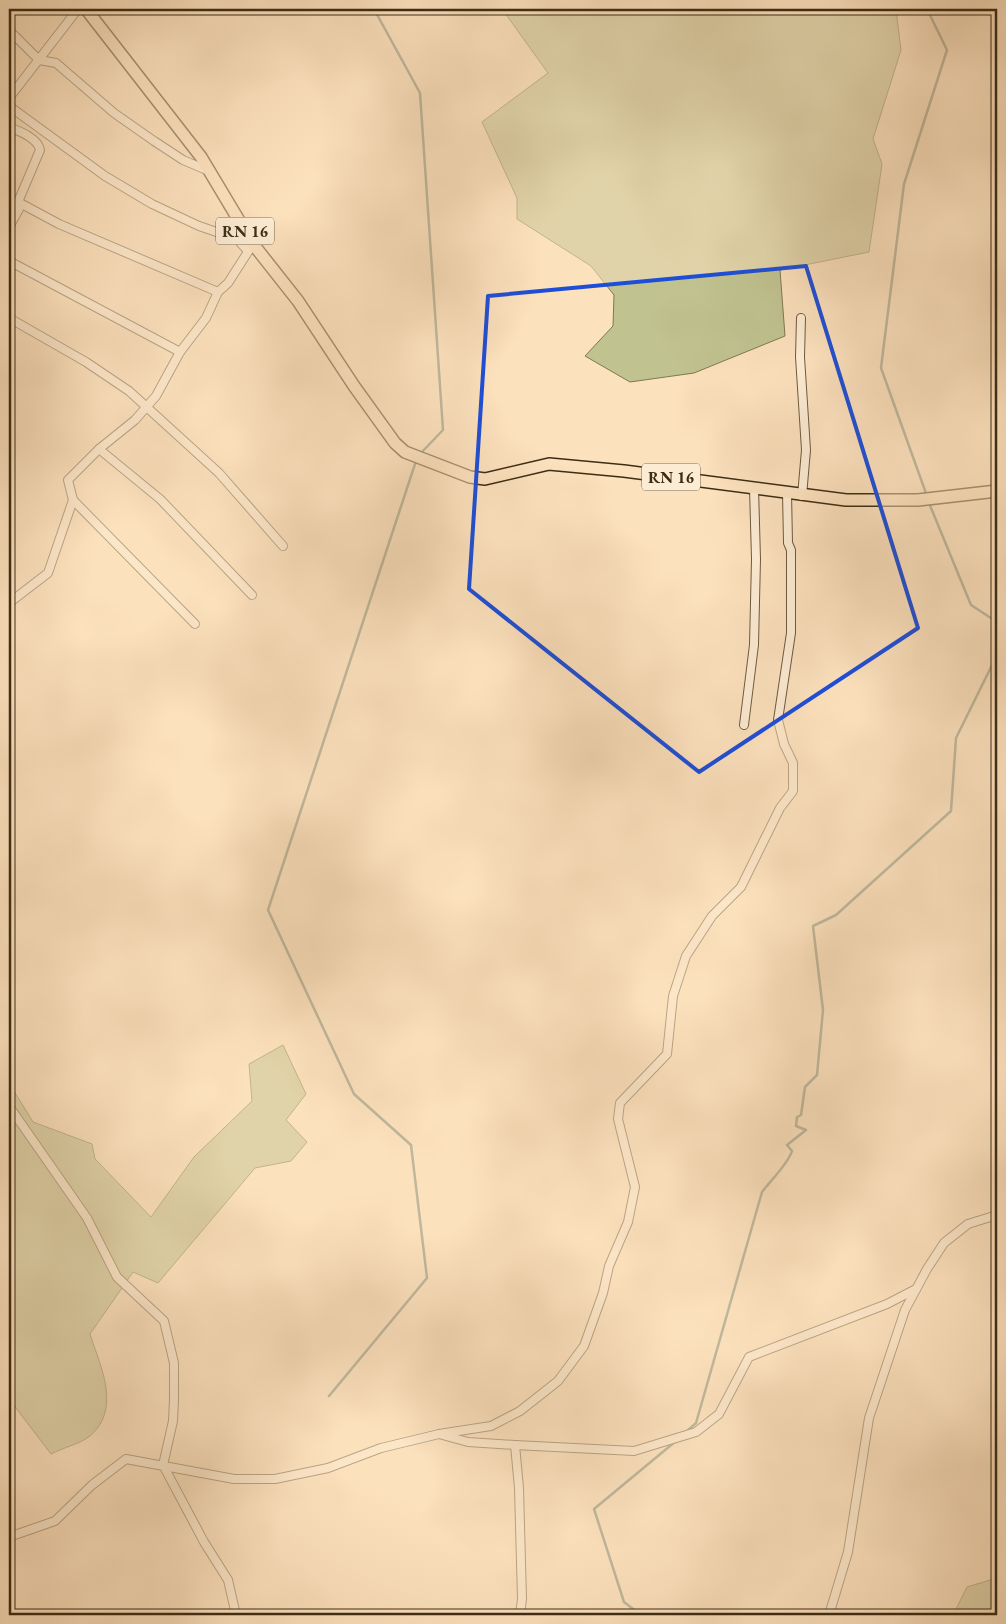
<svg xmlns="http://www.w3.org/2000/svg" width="1006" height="1624" font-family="'EB Garamond',serif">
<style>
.green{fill:#c0c290;stroke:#7f7852}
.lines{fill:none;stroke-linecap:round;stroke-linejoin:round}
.stream{stroke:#788374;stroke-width:2.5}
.minor-casing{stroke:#6e5a3f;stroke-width:10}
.primary-casing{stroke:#3e2d15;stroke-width:14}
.minor{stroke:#fdecd4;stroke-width:8}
.primary{stroke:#fce1bd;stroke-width:11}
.marked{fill:none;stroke:#1d4ed8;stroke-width:4;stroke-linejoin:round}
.labels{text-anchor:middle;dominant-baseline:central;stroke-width:4.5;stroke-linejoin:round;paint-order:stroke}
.shield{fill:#fdecd4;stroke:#77664e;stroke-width:1}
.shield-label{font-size:16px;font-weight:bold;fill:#3e2d15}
</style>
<rect width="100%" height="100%" fill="#fce1bd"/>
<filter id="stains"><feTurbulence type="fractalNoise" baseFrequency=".004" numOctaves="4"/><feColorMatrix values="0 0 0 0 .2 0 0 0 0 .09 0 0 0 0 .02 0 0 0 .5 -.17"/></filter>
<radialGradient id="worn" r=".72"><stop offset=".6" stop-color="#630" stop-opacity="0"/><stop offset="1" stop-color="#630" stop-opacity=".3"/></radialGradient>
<g class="green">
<path d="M 502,9 L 896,9 L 901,50 L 873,139 L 882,164 L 869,252 L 780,270 L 785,336 L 694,373 L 630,382 L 585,356 L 613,326 L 614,295 L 591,266 L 517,219 L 517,198 L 482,122 L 548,73 Z"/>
<path d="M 283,1045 L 306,1094 L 286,1120 L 307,1142 L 291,1161 L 255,1168 L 158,1283 L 133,1272 L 90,1334 C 100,1366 122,1408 90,1436 C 80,1444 62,1448 51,1454 L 9,1399 L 9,1083 L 33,1122 L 92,1144 L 95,1159 L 151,1217 L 194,1157 L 252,1101 L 249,1064 Z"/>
<path d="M 997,1578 L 997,1615 L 953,1615 L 967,1587 Z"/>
</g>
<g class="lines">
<g class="stream">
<path d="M 374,9 L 420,93 L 443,430 L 420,454"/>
<path d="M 927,496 L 881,368 L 904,184 L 947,50 L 927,9"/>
<path d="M 929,503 L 971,605 L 997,622"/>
<path d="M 329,1396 L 427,1278 L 411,1145 L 354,1094 L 268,910 L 416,461"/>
<path d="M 686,1432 L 696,1423 L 762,1192 C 771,1180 788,1164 792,1151 L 787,1145 L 806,1130 L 796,1126 L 797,1117 L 801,1115 L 805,1087 L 817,1075 L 823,1010 L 813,926 L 836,915 L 951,811 L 956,738 L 997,655"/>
<path d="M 641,1615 L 624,1602 L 594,1509 L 676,1441"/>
</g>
<defs>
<g id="minor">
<path d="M 9,30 L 39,60 L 56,63 L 114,113 L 154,141 L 183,160 L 209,171"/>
<path d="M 9,98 L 78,9"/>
<path d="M 9,106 L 105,176 L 152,204 L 199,226 L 237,239 L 248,251"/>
<path d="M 9,127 C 19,131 38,138 40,150 L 18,202 L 19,209 L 9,227"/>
<path d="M 18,202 L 59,224 L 218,292"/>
<path d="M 9,261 L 180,352"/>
<path d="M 9,318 L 86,362 L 129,391 L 219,473 L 283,546"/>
<path d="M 801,318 L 800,357 L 806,450 L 802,496"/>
<path d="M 99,449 L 160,499 L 252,595"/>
<path d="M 9,603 L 48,573 L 73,500"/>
<path d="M 195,624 L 73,500 L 68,480 L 99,449 L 135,420 L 156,396 L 180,352 L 206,318 L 218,292 L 228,283 L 253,244"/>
<path d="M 744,725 L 754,645 L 756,559 L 754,488"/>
<path d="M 9,1106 L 87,1218 L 117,1277 L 164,1321 L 174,1363 L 174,1399 L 173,1421 L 163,1465 L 204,1542 L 228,1580 L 236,1615"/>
<path d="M 439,1434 L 491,1426 L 520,1411 L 558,1381 L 584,1346 L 603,1293 L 609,1266 L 628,1222 L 635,1187 L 618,1119 L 620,1103 L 667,1054 L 673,996 L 686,956 L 712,916 L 741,887 L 780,808 L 793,791 L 793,763 L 784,744 L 778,720 L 791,633 L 791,550 L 788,543 L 787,493"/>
<path d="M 515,1445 L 634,1451 L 696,1432 L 719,1414 L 749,1357 L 887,1304 L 916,1289"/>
<path d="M 9,1537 L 55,1521 L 92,1485 L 126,1459 L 234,1479 L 275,1479 L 328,1468 L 381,1448 L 439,1434 L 468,1442 L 515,1445 L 519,1488 L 522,1599 L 520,1615"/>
<path d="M 829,1615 L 848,1552 L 869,1418 L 905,1310 L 927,1269 L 944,1243 L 968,1224 L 997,1215"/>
</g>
<path id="primary" d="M 86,9 L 201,157 L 253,244 L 298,301 L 354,386 L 395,443 L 405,452 L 470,477 L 485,479 L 549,464 L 624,471 L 846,500 L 918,500 L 997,491"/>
</defs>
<use href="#minor" class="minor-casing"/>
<use href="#primary" class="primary-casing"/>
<use href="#minor" class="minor"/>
<use href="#primary" class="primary"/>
</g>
<path d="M0 0H1006V1624H0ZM 806,266 L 918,628 L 699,772 L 469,589 L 488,296 Z" fill="#fce1bd" fill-opacity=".55" fill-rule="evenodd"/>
<path class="marked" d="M 806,266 L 918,628 L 699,772 L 469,589 L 488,296 Z"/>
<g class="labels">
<g class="shield">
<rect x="216" y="217.5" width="58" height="27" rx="4"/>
<rect x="642" y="463.5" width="58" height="27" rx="4"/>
</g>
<g class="shield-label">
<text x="245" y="231">RN 16</text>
<text x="671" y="477">RN 16</text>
</g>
</g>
<rect width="1006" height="1624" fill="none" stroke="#fce1bd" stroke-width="30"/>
<rect x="10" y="10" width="986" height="1604" fill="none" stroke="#3e2d15" stroke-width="2.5"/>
<rect x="15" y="15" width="976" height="1594" fill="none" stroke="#3e2d15"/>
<rect width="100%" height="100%" filter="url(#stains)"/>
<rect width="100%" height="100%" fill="url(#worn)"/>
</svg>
